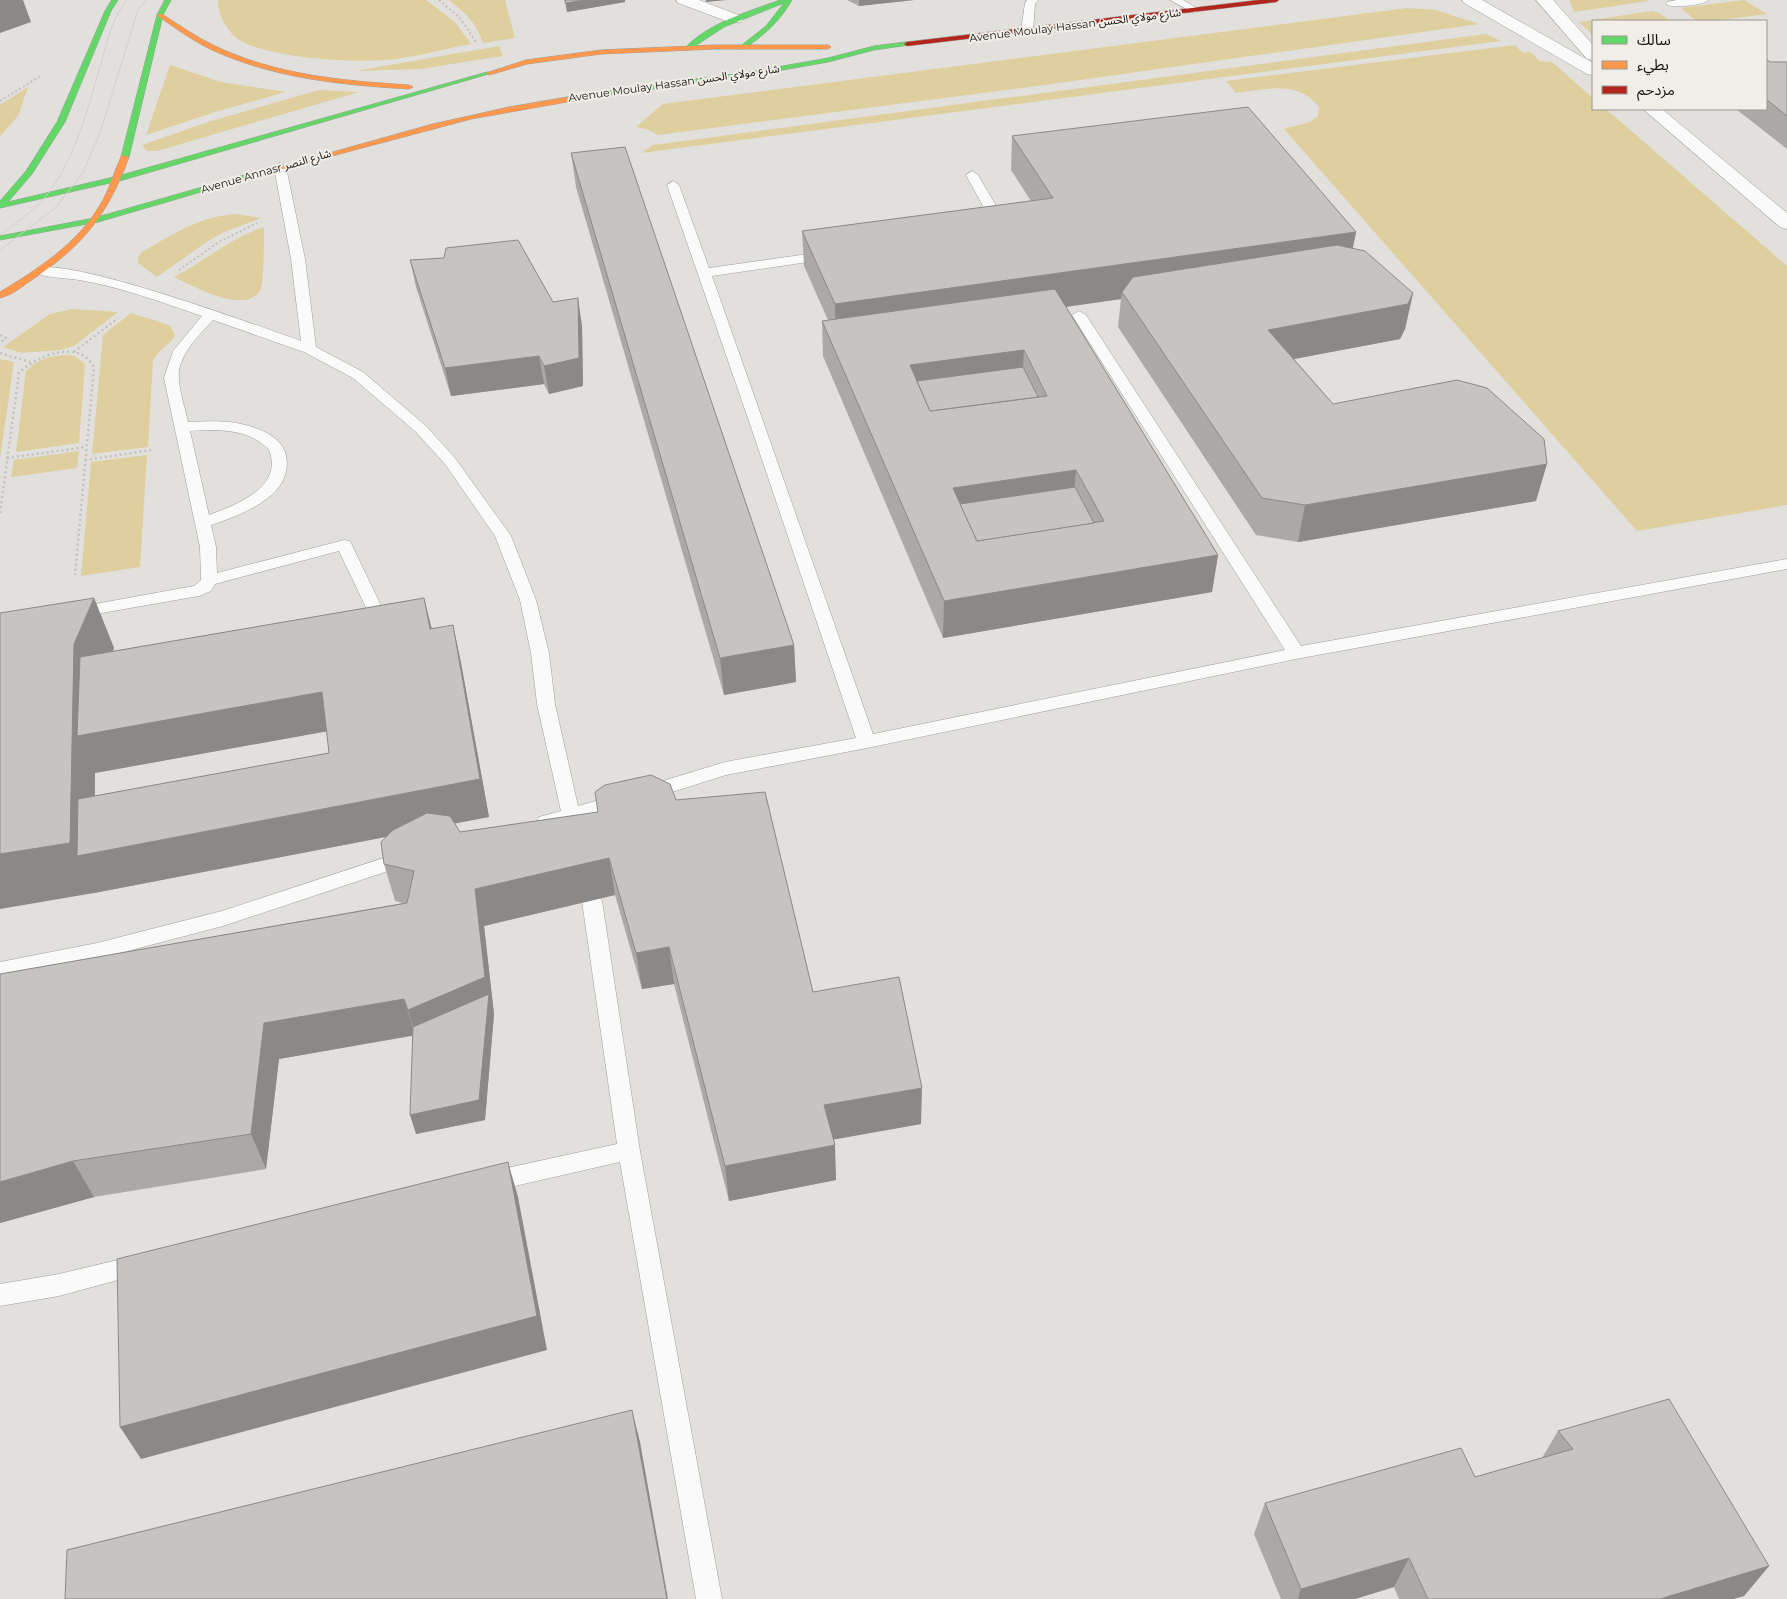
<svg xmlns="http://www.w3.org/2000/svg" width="1787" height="1599" font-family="Montserrat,'Noto Sans Arabic',sans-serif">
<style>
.green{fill:#dfce9e}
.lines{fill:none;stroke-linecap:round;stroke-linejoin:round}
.lane-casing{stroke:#9e9d9a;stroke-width:1}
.street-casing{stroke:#9e9d9a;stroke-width:1}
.fast-casing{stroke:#9e9d9a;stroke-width:1}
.slow-casing{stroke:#9e9d9a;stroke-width:1}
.jam-casing{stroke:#9e9d9a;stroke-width:1}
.path-far1{stroke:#c1c1c1;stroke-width:2;stroke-dasharray:2 2.5;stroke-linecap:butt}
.path{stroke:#c1c1c1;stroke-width:2.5;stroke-dasharray:2 3;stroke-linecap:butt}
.lane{fill:#fbfafa;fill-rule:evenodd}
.street{fill:#fbfafa;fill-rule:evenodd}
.fast{fill:#63d668;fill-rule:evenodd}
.slow{fill:#ff974d;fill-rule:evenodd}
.jam{fill:#b3261e;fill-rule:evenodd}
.tram{stroke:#d0d0ce;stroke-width:1}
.wall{fill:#aaa9a6;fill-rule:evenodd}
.shaded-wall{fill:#8b8987}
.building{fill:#c6c4c1;stroke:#8b8987;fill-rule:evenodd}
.labels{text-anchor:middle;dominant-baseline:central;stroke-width:4;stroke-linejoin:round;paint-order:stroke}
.far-street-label{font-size:11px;fill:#151411;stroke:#f1eee7}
</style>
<rect width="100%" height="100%" fill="#e2e0dc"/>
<g class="green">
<path d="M 218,0 L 426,0 L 455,22 L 471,44 C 443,49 413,58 385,60 C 351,63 266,58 238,39 C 227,31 217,14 218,0 Z"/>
<path d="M 449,0 L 505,0 L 515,38 L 483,43 C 476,22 465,13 449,0 Z"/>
<path d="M 1569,0 L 1648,0 L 1649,1 L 1574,12 Z"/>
<path d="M 1744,0 L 1767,14 L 1713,21 L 1696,21 L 1681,8 Z"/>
<path d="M 1407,8 L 1436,10 L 1479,24 L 1045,85 L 658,135 L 649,130 L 636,127 L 663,104 Z"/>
<path d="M 1652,11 L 1659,13 L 1671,21 L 1593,21 L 1593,35 L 1579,22 Z"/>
<path d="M 1486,34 L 1501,41 L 641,153 L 653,145 Z"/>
<path d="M 1515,45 L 1523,53 L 1530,52 L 1540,61 L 1552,62 L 1593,98 L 1593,109 L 1606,109 L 1787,266 L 1787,505 L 1637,531 L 1284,129 L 1310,122 L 1318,116 L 1319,107 C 1298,80 1265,89 1236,93 L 1226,81 Z"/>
<path d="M 499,46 L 503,56 L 420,69 L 355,71 Z"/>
<path d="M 170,65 L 221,82 L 286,92 L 215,112 L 146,135 Z"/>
<path d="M 28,87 L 18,116 L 0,136 L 0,105 Z"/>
<path d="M 319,90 L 359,92 L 157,151 L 147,151 L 142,145 L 208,122 Z"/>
<path d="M 238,214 L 261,218 L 224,232 L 208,241 L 157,277 L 138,263 L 138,257 L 142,252 C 175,233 200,216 238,214 Z"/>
<path d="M 264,227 C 264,239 264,278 261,288 C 249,318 191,285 174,277 C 207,260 228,239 264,227 Z"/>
<path d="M 72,309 L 118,312 L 74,346 L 60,350 L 22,353 L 3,347 L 50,314 Z"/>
<path d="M 131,313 L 166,324 L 171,327 L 175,335 C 173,342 158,350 153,361 L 148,447 L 92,454 L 103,335 Z"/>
<path d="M 66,355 L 75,356 L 85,364 L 79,443 L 16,452 L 26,371 C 37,359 51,356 66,355 Z"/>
<path d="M 0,359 L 14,362 L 0,459 Z"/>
<path d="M 79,451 L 77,468 L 11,477 L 14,460 Z"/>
<path d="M 147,455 L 140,567 L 81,576 L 91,462 Z"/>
</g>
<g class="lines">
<defs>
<g id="lane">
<path d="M 1027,0 L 1038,0 L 1035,4 L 1033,31 L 1027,34 L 1021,31 L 1025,3 Z"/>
<path d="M 1170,0 L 1183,0 L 1200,10 L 1194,13 Z"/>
<path d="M 1677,0 L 1709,0 C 1703,5 1671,9 1666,4 L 1667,2 Z"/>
<path d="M 280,163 L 286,167 L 305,259 L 316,347 L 363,372 L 426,426 L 455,458 L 511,536 L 536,600 L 549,653 L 555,704 L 578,806 L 620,794 L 627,796 L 629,801 L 627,806 L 581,819 L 584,828 L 581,833 L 574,835 L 567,833 L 564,824 L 546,829 L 539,827 L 537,822 L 539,817 L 561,811 L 537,704 L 531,653 L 520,600 L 495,536 L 445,464 L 416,432 L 353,378 L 304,352 L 213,320 C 199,335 176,357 179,380 C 180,394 185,408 188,422 C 209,421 230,420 249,426 C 264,430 284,440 286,456 C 294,496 241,515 211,525 L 216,547 L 217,573 L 344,540 L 350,541 L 385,614 L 383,618 L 377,619 L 371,618 L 339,551 L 215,584 L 211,591 L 199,596 L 73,618 L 67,617 L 65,613 L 67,609 L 73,608 L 194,586 L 201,580 L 200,547 L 164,378 L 173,351 L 202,316 C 161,302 121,287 79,280 C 69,278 40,278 34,271 C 51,249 269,330 301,341 L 291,259 L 274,167 ZM 206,430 C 229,430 253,432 269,450 C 284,487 236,505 209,515 L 190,431 Z"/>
<path d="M 972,171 L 978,175 L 1009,228 L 1007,231 L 997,231 L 995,228 L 966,175 Z"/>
<path d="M 673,181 L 679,185 L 709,268 L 829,251 L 836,255 L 829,259 L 712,276 L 873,734 L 1285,650 L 1072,315 L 1079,311 L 1086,315 L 1301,646 L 1787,559 L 1787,569 L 1296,659 L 867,748 L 726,775 L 647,800 L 640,798 L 638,793 L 640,788 L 725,762 L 856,738 L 750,424 L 667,185 Z"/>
<path d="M 408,850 L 415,852 L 418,857 L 415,862 L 223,926 L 97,959 L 0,978 L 0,962 L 97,943 L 222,911 Z"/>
<path d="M 592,894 L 599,896 L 602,901 L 640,1151 L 722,1599 L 696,1599 L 620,1162 L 488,1192 L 480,1189 L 477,1182 L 480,1175 L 488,1172 L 617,1144 L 582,901 L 585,896 Z"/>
<path d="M 143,1254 L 151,1257 L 155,1264 L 151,1271 L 59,1296 L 0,1306 L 0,1284 L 59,1274 Z"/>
</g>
<g id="street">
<path d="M 676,0 L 699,0 L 741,16 L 743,19 L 741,22 L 729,22 L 678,3 Z"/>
<path d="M 1462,0 L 1482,0 L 1593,63 L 1593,75 L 1587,74 L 1464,3 Z"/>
<path d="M 1536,0 L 1553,0 L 1593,45 L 1593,60 L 1587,59 Z"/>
<path d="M 1643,109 L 1662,109 L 1787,213 L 1787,229 L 1780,227 Z"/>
</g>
<g id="fast">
<path d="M 112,0 L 118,0 L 111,11 L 65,122 L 32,174 L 8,202 L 118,176 L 487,72 L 492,73 L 123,180 L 0,208 L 0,201 L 26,171 L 57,122 L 105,11 Z"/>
<path d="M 165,0 L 171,0 L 163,15 L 129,157 L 122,159 L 121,157 L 157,15 Z"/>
<path d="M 780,0 L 792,0 C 780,21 764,36 743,49 L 738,48 L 766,26 L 784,3 L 724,27 L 689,50 L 684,49 C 708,23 747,12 780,0 Z"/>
<path d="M 907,42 L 910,44 L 909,45 L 874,50 L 828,62 L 749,76 L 586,98 L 582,96 L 586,94 L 749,72 L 828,58 L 874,46 Z"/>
<path d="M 280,165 L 287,167 L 98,222 L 0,240 L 0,236 L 94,218 Z"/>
</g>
<g id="slow">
<path d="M 158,14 L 162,14 C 179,25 196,37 215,46 C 276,75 343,81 409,85 L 413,87 L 409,89 C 341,85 272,78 210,49 C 192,40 175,28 158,16 Z"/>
<path d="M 715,45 L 828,45 L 831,47 L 828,49 L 715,49 L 601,54 L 527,64 L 489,75 L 486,73 L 526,60 L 601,50 Z"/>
<path d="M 586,94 L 590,96 L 589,98 L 471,119 L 283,169 L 279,167 L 433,124 L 509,107 Z"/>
<path d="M 122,155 L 129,157 C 108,214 84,245 33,279 C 23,286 12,295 0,298 L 0,292 C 38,269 77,244 100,205 C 110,189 114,171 122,155 Z"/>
</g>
<path id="jam" d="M 1259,0 L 1279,0 L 1276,2 L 907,46 L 904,44 L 907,42 Z"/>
</defs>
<use href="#lane" class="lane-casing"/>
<use href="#street" class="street-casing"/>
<use href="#fast" class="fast-casing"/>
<use href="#slow" class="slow-casing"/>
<use href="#jam" class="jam-casing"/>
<g class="path-far1">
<path d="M 439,0 L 460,18 L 476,42"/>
<path d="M 0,101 L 42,75"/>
<path d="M 179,270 L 219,242 L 257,223"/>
</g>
<g class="path">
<path d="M 0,335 L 6,338 L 0,343"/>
<path d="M 74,352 L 118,318"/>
<path d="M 0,353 L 30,362"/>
<path d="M 7,458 L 86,447"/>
<path d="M 85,460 L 151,450"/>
<path d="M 0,513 L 19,373 C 37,355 81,338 94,368 L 75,575"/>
</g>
<use href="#lane" class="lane"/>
<use href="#street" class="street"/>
<use href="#fast" class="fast"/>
<use href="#slow" class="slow"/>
<use href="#jam" class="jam"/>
<g class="tram">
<path d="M 0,235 C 13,225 27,216 39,204 C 72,169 86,115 99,70 C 107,45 110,20 127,0"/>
<path d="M 0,250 L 55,208 L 83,173 L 100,133 L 138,10 L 146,0"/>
</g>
</g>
<g class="wall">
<path d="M 564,0 L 625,0 L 625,2 L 567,12 Z"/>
<path d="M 847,0 L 914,0 L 859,6 Z"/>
<path d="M 1766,59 L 1770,62 L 1787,62 L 1787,149 L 1736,109 L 1766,109 Z"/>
<path d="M 1012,136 L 1356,232 L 1353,248 L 1413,293 L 1405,329 L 1400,339 L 1294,359 L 1333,404 L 1536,501 L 1298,542 L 1256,535 L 1118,327 L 1121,299 L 1066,307 L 1218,555 L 1212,592 L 943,638 L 823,356 L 822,321 L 828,320 L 804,266 L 802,231 L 1031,201 L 1011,170 Z"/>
<path d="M 571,153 L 794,645 L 796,682 L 724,695 L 576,187 Z"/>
<path d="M 410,260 L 553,302 L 582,326 L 583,386 L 549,394 L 544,384 L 451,396 L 416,287 Z"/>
<path d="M 94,598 L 114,648 L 113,651 L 424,598 L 432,629 L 453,625 L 461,663 L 489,817 L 454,823 L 460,832 L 598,812 L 676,800 L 813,992 L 921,1124 L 833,1139 L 836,1180 L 729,1201 L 674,984 L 642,989 L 615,895 L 484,926 L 494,1014 L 485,1120 L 416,1134 L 412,1036 L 279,1059 L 266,1169 L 94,1197 L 0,1223 L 0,974 L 403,903 L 395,901 L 384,864 L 386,837 L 94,893 ZM 327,731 L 329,753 L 95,796 L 95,773 Z"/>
<path d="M 1558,1431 L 1769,1566 L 1744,1596 L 1733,1599 L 1399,1599 L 1394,1587 L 1355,1599 L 1281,1599 L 1254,1534 L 1265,1503 L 1475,1477 L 1542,1458 Z"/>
</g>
<g class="shaded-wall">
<path d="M 0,0 L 23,0 L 31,22 L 0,33 Z"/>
<path d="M 585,0 L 625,0 L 625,2 L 567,12 L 566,3 Z"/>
<path d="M 706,0 L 727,0 L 706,2 Z"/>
<path d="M 859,0 L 914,0 L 859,6 Z"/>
<path d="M 1356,232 L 1349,266 L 1122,292 L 1121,299 L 836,339 L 835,304 Z"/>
<path d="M 1413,293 L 1405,329 L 1400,339 L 1262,365 L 1268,330 Z"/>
<path d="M 578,298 L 582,326 L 583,386 L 549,394 L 544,366 Z"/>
<path d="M 1024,350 L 1022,386 L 917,400 L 910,365 Z"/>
<path d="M 539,356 L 544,384 L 451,396 L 445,368 Z"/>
<path d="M 1547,464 L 1536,501 L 1298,542 L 1305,505 Z"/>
<path d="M 1076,470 L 1073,507 L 961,524 L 953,488 Z"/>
<path d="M 1218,555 L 1212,592 L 943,638 L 944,601 Z"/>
<path d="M 94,598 L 114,648 L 95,694 L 322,692 L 334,730 L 95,773 L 94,853 L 480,779 L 453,625 L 461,663 L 489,817 L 94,893 L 0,909 L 0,854 L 74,644 Z"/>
<path d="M 424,598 L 433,635 L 430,629 Z"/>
<path d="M 794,645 L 796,682 L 724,695 L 720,658 Z"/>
<path d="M 609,858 L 615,895 L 484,926 L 494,1014 L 485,1120 L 416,1134 L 410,1115 L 419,1047 L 408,1010 L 475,889 Z"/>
<path d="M 669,947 L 674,984 L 642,989 L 636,953 Z"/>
<path d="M 404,999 L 415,1035 L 279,1059 L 266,1169 L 251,1134 L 264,1023 Z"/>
<path d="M 922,1088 L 921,1124 L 826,1141 L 824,1105 Z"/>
<path d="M 835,1145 L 836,1180 L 729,1201 L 725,1166 Z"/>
<path d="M 73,1161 L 94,1197 L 0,1223 L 0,1182 Z"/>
<path d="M 508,1162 L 518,1197 L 547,1350 L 141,1459 L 120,1427 Z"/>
<path d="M 632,1410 L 640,1442 L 668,1599 L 667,1599 Z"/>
<path d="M 1409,1558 L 1394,1587 L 1355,1599 L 1298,1599 L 1301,1589 Z"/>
<path d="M 1769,1566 L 1744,1596 L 1733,1599 L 1660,1599 Z"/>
</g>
<g class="building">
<path d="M 565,0 L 585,0 L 566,3 Z"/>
<path d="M 1766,59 L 1770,62 L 1787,62 L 1787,116 L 1766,99 Z"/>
<path d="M 1248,107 L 1356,232 L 835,304 L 802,231 L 1053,198 L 1012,136 Z"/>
<path d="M 625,147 L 794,645 L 720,658 L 571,153 Z"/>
<path d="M 518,240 L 553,302 L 578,298 L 579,358 L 544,366 L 539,356 L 445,368 L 410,260 L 444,258 L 446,248 Z"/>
<path d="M 1337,245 L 1365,251 L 1413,293 L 1408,304 L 1268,330 L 1333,404 L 1457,380 L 1487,388 L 1544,439 L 1547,464 L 1305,505 L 1262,498 L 1122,292 L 1133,277 Z"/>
<path d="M 1055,289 L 1218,555 L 944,601 L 822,321 ZM 1024,350 L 1047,396 L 930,411 L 910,365 ZM 1076,470 L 1104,521 L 977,541 L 953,488 Z"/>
<path d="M 1023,367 L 1038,397 L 930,411 L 917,381 Z"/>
<path d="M 1075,487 L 1094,523 L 977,541 L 960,504 Z"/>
<path d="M 94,598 L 74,644 L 70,843 L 0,854 L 0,613 Z"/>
<path d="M 424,598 L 430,629 L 453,625 L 480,779 L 77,856 L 78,799 L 329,753 L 322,692 L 77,736 L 80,657 Z"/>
<path d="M 651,775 L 670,784 L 676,800 L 765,792 L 813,992 L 899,977 L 922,1088 L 824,1105 L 835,1145 L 725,1166 L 669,947 L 636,953 L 609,858 L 475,889 L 485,977 L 408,1010 L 404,999 L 264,1023 L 251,1134 L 73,1161 L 0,1182 L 0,974 L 407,903 L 414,871 L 384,864 L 381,842 L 393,830 L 427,813 L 450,816 L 460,832 L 598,812 L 595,792 L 605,785 Z"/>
<path d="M 489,994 L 479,1100 L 410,1115 L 413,1027 Z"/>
<path d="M 508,1162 L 537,1316 L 120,1427 L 117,1259 Z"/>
<path d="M 1669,1399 L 1769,1566 L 1660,1599 L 1428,1599 L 1409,1558 L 1301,1589 L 1265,1503 L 1461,1448 L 1475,1477 L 1573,1449 L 1558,1431 Z"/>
<path d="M 632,1410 L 667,1599 L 65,1599 L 67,1550 Z"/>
</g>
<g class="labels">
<g class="far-street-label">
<text transform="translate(1075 25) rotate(-7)">Avenue Moulay Hassan شارع مولاي الحسن</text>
<text transform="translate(674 83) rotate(-8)">Avenue Moulay Hassan شارع مولاي الحسن</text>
<text transform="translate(266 171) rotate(-16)">Avenue Annasr شارع النصر</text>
</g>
</g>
<rect x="1592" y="20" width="175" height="90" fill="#f1eee7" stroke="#999791"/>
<rect x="1602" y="36" width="25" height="8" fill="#63d668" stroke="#999791"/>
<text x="1637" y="45" font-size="15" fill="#151411">سالك</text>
<rect x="1602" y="61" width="25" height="8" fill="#ff974d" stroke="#999791"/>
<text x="1637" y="70" font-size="15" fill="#151411">بطيء</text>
<rect x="1602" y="86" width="25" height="8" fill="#b3261e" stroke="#999791"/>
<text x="1637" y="95" font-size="15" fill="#151411">مزدحم</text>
</svg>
